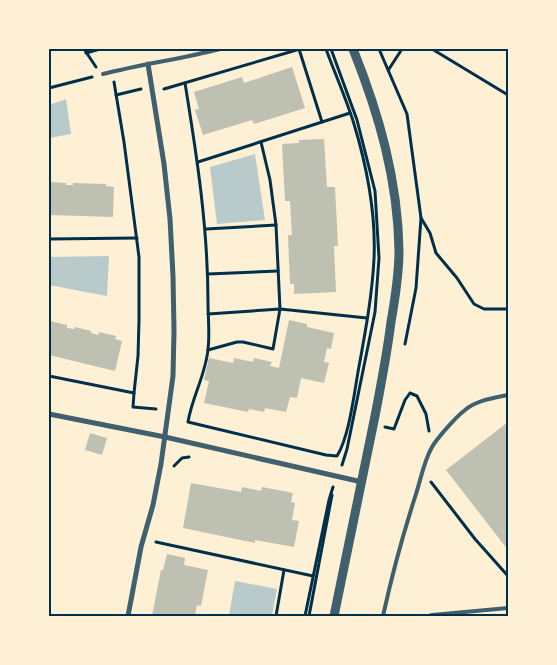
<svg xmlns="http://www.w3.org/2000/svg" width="557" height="665" font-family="'Fira Sans',sans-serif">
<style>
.green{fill:#b9caca}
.building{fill:#bec0b2}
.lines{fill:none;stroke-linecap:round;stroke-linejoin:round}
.path{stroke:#003049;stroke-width:3}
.service{stroke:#3f606c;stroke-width:4}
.minor{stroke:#3f606c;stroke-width:5}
.tertiary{stroke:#3f606c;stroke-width:9}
.neatline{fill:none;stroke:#003049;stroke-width:2}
</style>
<rect width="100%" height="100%" fill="#fdf0d5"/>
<g class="green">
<path d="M 66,99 L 71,134 L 49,138 L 49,105 Z"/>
<path d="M 255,154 L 265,220 L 217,224 L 210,167 Z"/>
<path d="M 109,256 L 107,296 L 49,285 L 49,257 Z"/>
<path d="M 235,581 L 277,589 L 272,616 L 229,616 Z"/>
</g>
<g class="building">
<path d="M 292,67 L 305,108 L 254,124 L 252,120 L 203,135 L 195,110 L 199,109 L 194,92 L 242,77 L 244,83 Z"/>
<path d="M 324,139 L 327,187 L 335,187 L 338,246 L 334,246 L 336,292 L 294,294 L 294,284 L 290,284 L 288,235 L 292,235 L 290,201 L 285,201 L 282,144 L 299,143 L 299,140 Z"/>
<path d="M 49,182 L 66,183 L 66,185 L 73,185 L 73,183 L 106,184 L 106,186 L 114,187 L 113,217 L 49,215 Z"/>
<path d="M 289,320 L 307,324 L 307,327 L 334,333 L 331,349 L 327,348 L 324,362 L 329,363 L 324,383 L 301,378 L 297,398 L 290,397 L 286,412 L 265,408 L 264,412 L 249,409 L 248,412 L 204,403 L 209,381 L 204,380 L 209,358 L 233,363 L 234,358 L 253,362 L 254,358 L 272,362 L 270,366 L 279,368 Z"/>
<path d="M 50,321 L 67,325 L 67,328 L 74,329 L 75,327 L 91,331 L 91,333 L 98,335 L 99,332 L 116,336 L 115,339 L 122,341 L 115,371 L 49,355 L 49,323 L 50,324 Z"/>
<path d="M 508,422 L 508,550 L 446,470 Z"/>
<path d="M 90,433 L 107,438 L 102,455 L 85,450 Z"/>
<path d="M 191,483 L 241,492 L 242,487 L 261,491 L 262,487 L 293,493 L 291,502 L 295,503 L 292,520 L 299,521 L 294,547 L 255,540 L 255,543 L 183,528 Z"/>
<path d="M 167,554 L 185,558 L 184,565 L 208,570 L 201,606 L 197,605 L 195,616 L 152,616 L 161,570 L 163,570 Z"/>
</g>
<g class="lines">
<g class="path">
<path d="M 84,49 L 96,67"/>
<path d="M 299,49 L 322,122"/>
<path d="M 331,49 L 357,120 L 375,191 L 379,258 L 375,312 L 347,449 L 342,465"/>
<path d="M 379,49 L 407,114 L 421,218 L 416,288 L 405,344"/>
<path d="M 432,49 L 508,95"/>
<path d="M 86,53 L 100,49"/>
<path d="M 389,69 L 402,49"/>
<path d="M 185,83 C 197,157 208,228 208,303 C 208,318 210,334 208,349 C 206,374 192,397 188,422 L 326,455 L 337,456 C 349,437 354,395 358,372 C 365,334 372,297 374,259 C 376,214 367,167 354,124 C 346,98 335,74 326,49"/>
<path d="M 49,88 L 92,77"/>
<path d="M 164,89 L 300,49"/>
<path d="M 116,95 L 141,89"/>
<path d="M 198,162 L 350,113"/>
<path d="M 421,218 L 430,233 L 436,253 L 457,278 L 474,304 L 484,309 L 508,309"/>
<path d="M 206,229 L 276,225"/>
<path d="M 49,239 L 137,238"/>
<path d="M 208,274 L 278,271"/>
<path d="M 208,314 L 280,309 L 367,318"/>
<path d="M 208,350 L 237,342 L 243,342 L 273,349 L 280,309 L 276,225 L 270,180 L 261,142"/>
<path d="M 49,376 L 134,393 L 138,356 L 139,320 L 139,257 L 124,142 L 114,82"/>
<path d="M 134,393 L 133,407 L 156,409"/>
<path d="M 385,427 L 394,429 L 405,400 L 410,393 L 417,396 L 426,414 L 429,431"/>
<path d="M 174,466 L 182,458 L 189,457"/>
<path d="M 431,482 L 475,539 L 508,576"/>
<path d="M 156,542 L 313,576"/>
<path d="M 276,616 L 284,570"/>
<path d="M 305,616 L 329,500 L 333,487"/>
<path d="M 309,616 L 332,495"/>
</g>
<g class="service">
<path d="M 103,74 C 142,64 181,59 220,49"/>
<path d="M 383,616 C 392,575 403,534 416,494 C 421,478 424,461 432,447 C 438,437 456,417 465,410 C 477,400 494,398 508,395"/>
<path d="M 429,616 L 432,615 L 508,608"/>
</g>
<g class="minor">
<path d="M 49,414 L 165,437 L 362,482"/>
<path d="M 128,616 L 141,547 L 153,505 L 161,464 L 173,376 L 174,331 L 173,276 L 170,219 L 164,164 L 148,64"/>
</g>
<path class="tertiary" d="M 334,616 C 348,549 361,483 375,416 C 381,385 387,354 391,322 C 395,299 399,275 399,251 C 398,180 379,114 353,49"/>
</g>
<rect width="557" height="665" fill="none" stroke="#fdf0d5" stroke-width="100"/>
<rect x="50" y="50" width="457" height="565" class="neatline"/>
</svg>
